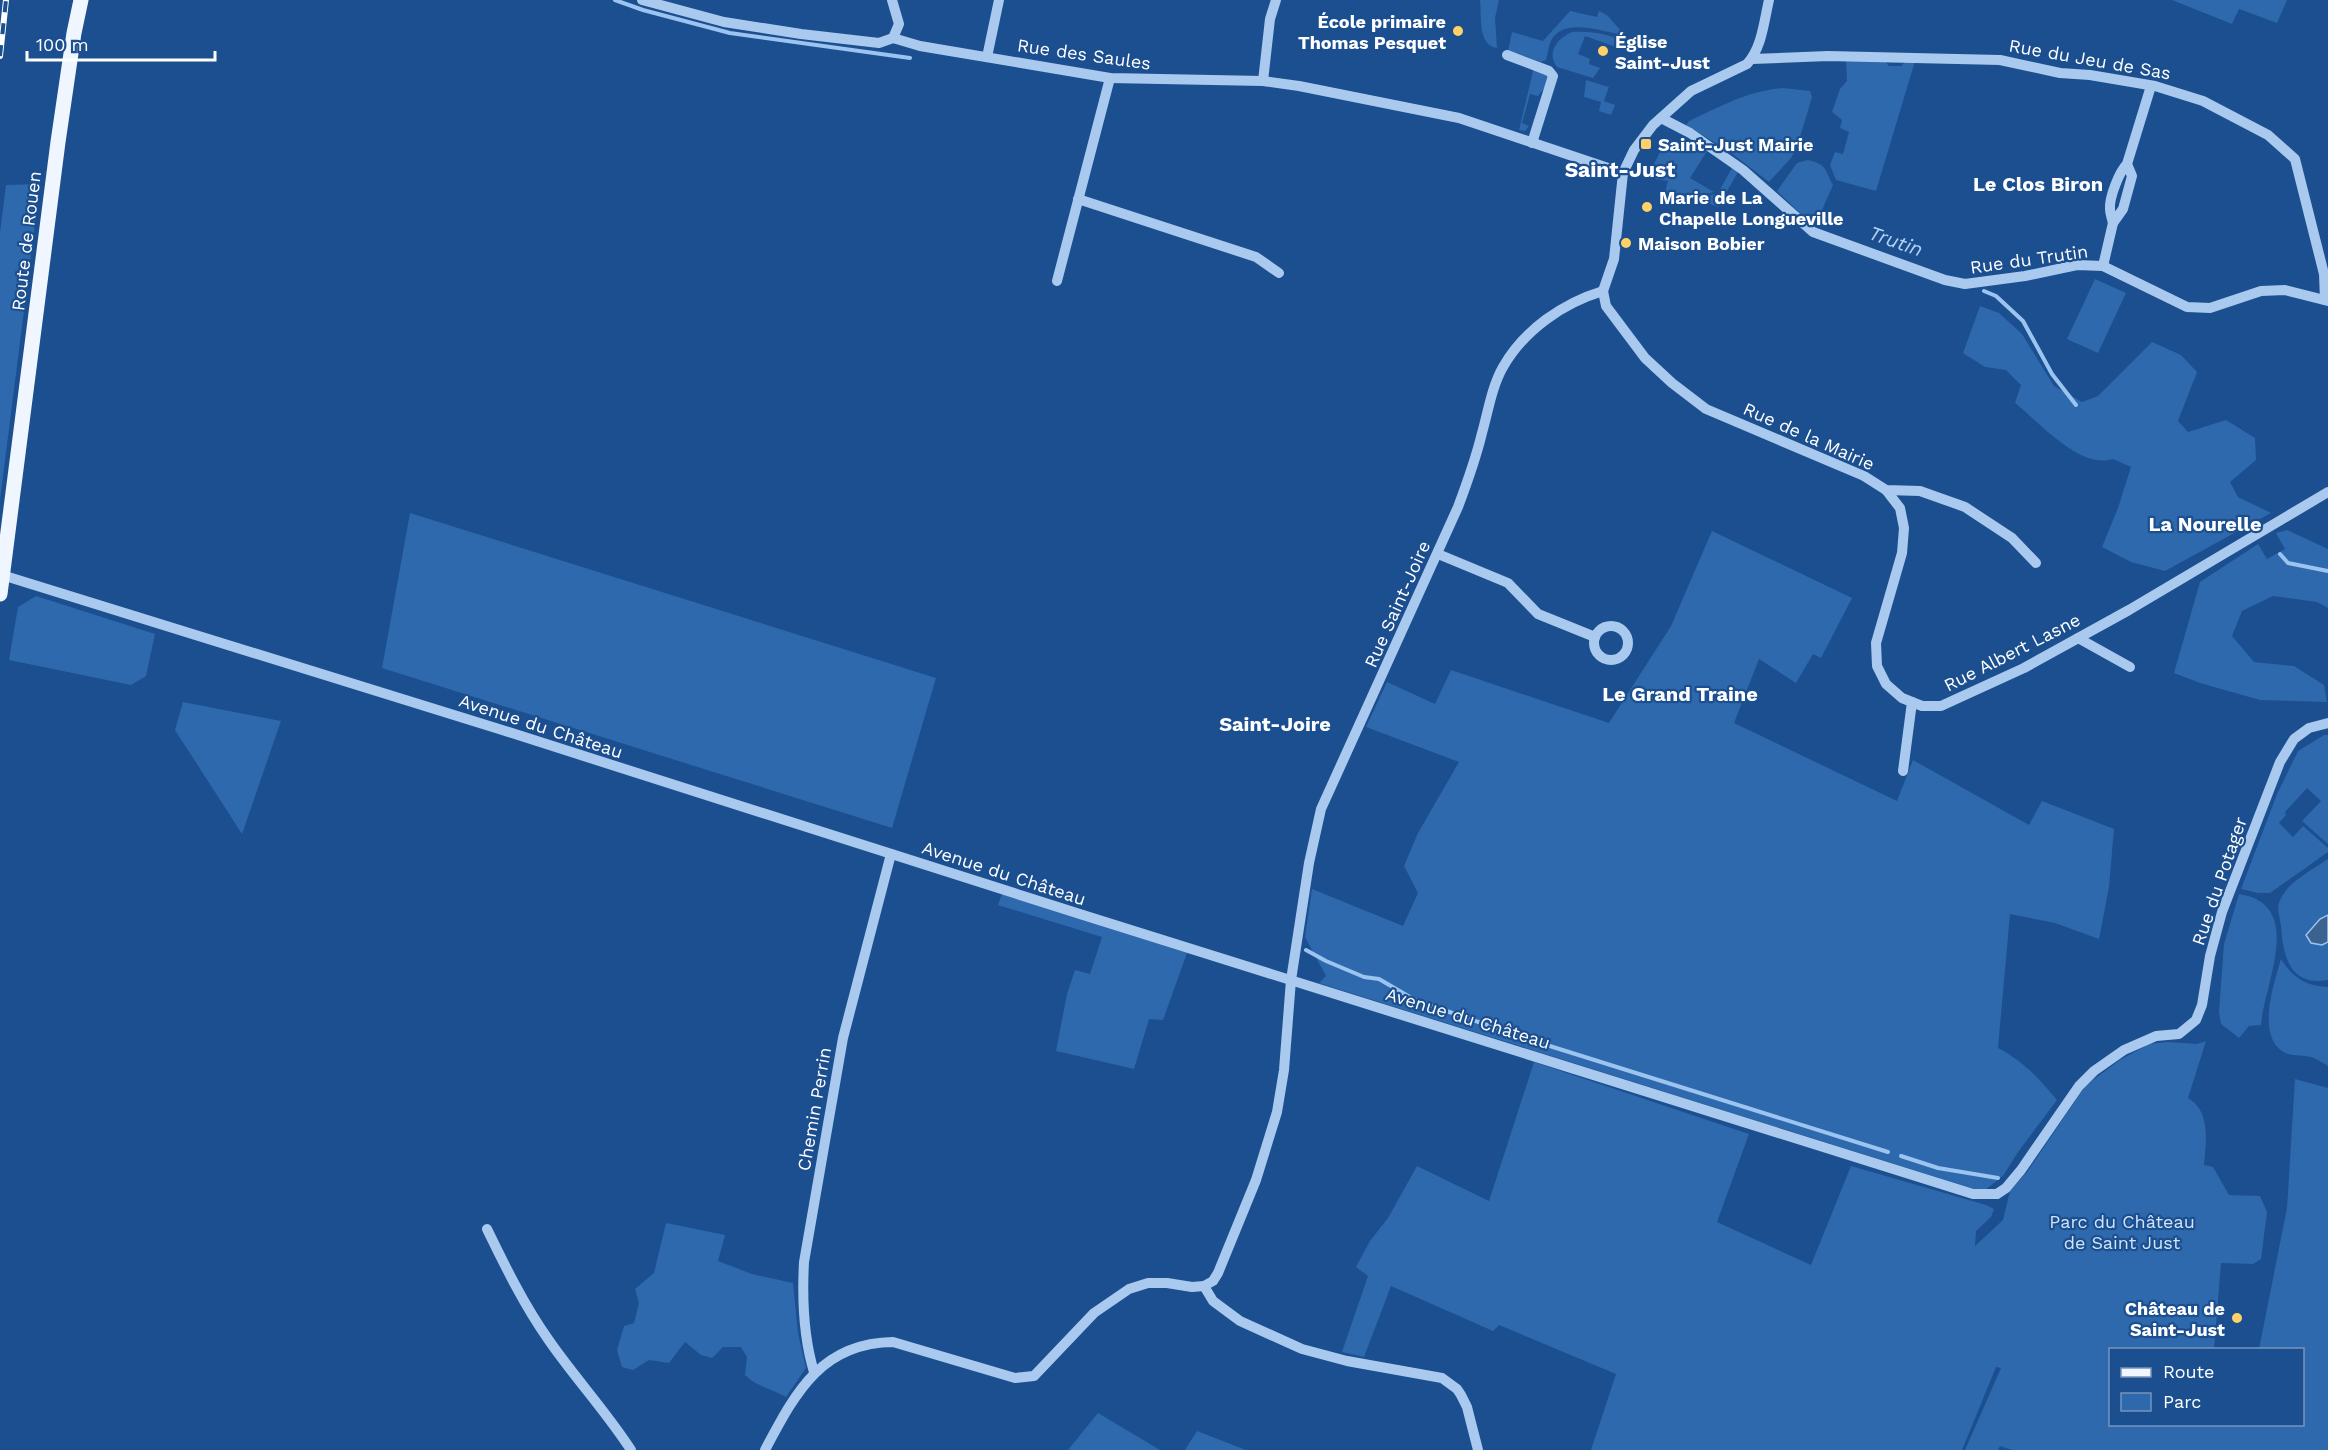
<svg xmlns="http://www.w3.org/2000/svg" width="2328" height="1450" font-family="'Work Sans',sans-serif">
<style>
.green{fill:#2e69ad}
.water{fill:#3c6290;stroke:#9cc4f0;stroke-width:1.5}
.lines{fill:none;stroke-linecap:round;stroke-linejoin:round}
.stream{stroke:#9cc4f0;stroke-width:4}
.minor{stroke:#a9c9ee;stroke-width:10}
.major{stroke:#f0f6ff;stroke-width:15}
.rail-casing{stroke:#fff;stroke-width:6}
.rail{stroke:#1b4f8f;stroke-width:4;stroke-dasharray:11;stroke-linecap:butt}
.poi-dot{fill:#ffd166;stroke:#1b4f8f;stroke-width:2}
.labels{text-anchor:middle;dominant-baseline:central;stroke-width:4.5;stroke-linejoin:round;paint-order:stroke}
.poi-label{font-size:18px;font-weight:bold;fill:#fff;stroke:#1b4f8f;text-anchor:start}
.street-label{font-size:18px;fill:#fff;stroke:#1b4f8f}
.park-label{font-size:18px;fill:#cfe3fa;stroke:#1b4f8f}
.neighbourhood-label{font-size:20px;font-weight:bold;fill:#fff;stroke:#1b4f8f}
.water-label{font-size:20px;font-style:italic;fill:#b5d3f5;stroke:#1b4f8f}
.quarter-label{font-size:21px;font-weight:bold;fill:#fff;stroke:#1b4f8f}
</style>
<rect width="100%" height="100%" fill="#1b4f8f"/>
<g class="green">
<path d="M 1480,0 L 1499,0 L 1495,18 L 1497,48 C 1477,45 1482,16 1480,0 Z"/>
<path d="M 2172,0 L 2287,0 L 2277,23 L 2239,9 L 2232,24 Z"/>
<path d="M 1570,11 L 1597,17 L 1599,11 L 1607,15 L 1621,31 L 1618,34 C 1598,30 1562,18 1551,41 C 1548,47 1548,54 1546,60 L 1541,62 L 1508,51 L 1512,32 L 1543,41 Z"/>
<path d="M 1572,32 C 1595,31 1619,35 1636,51 L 1636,54 L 1585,36 L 1578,54 L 1590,59 L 1589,64 L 1600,68 L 1593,78 L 1557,67 C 1546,52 1558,38 1572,32 Z"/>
<path d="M 1846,60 L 1885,61 L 1889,66 L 1901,66 L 1906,61 L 1915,61 L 1876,191 L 1836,180 L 1830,165 L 1835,152 L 1843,154 L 1849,132 L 1840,128 L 1842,120 L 1832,112 L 1840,89 L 1847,81 Z"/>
<path d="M 1534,67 L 1545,72 L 1548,79 L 1546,86 L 1538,96 L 1530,94 L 1522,123 L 1529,126 L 1525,131 L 1519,130 Z"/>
<path d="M 1586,80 L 1609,87 L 1604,101 L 1615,105 L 1611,115 L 1599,111 L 1601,102 L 1584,97 Z"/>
<path d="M 1783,88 L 1810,91 L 1812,97 L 1797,147 L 1791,158 L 1769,182 L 1730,152 L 1686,125 L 1689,121 C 1719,107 1750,90 1783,88 Z"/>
<path d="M 1670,139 L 1694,152 L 1698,146 L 1707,151 L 1690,178 L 1714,192 L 1681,201 L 1665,192 L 1668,181 L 1647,178 L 1659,154 Z"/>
<path d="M 1808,160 C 1828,165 1824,169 1833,185 L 1816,224 L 1802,215 L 1777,191 L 1797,163 Z"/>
<path d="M 1732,168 L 1738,172 L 1718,207 L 1698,199 L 1718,193 Z"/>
<path d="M 40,184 L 0,500 L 0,233 L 6,185 Z"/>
<path d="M 2095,279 L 2126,293 L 2098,353 L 2067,339 Z"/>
<path d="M 1980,306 L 1999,313 L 2022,334 L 2054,386 L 2082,402 L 2098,396 L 2152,342 L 2181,355 L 2197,372 L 2178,421 L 2188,432 L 2226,420 L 2255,438 L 2256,460 L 2230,482 L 2238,497 L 2271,513 L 2165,571 L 2131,562 L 2102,547 L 2118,508 L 2131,467 L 2113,459 C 2080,470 2039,422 2015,403 L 2021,385 L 2006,370 L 1985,367 L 1963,353 Z"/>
<path d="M 410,513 L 936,678 L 892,828 L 382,668 Z"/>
<path d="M 2287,530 L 2328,549 L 2328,608 L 2317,602 L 2273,596 L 2242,611 L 2232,636 L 2254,662 L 2294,666 L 2324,685 L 2327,702 L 2260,700 L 2200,683 L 2174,673 L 2200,582 L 2258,544 L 2267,559 L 2285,549 L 2276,533 Z"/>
<path d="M 1712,531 L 1852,598 L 1821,658 L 1813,654 L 1796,683 L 1759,659 L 1734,723 L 1897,801 L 1913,760 L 2029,825 L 2042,801 L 2114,829 L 2109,887 L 2099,939 L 2055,923 L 2010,914 L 1998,1048 C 2023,1061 2039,1078 2057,1100 L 2018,1152 L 2003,1176 L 1985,1190 L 1974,1189 L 1319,983 L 1326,976 L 1305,937 L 1312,889 L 1403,926 L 1418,893 L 1404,866 L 1418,833 L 1459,762 L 1366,727 L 1387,682 L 1435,704 L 1451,670 L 1609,723 L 1671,626 Z"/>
<path d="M 36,596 L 155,634 L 146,676 L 131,685 L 9,660 L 18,607 Z"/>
<path d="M 183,702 L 281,721 L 242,834 L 175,730 Z"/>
<path d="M 2324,735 L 2328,735 L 2328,844 L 2302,821 L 2321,801 L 2307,788 L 2285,812 L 2286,815 L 2279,823 L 2293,837 L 2303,826 L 2328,848 L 2328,852 L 2270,893 L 2258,893 L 2241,889 L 2277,794 L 2298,751 Z"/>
<path d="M 2328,859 L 2328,980 C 2290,987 2283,956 2281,926 C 2280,919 2277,909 2279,903 C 2285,883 2312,870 2328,859 Z"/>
<path d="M 1002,894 L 1187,953 L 1163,1020 L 1149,1019 L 1134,1069 L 1056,1051 L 1067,994 L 1075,970 L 1090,974 L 1102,937 L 998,905 Z"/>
<path d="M 2239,894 C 2306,904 2264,984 2261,1025 L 2249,1026 L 2239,1038 L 2221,1024 L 2219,1012 L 2224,944 Z"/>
<path d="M 2281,959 C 2293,978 2306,986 2328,987 L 2328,1066 C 2323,1063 2317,1059 2311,1057 C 2304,1055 2295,1056 2288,1054 C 2254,1041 2274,984 2281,959 Z"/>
<path d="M 2206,1041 L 2188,1098 C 2211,1111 2206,1143 2204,1165 L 2213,1167 L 2229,1195 L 2260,1196 L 2267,1212 L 2261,1259 L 2253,1264 L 2221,1263 L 2214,1349 L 2110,1350 L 2110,1424 L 2302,1424 L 2302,1350 L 2259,1349 L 2287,1208 L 2295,1079 L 2328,1088 L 2328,1450 L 2012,1450 L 2000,1446 L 1998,1450 L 1965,1450 L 2001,1368 L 1996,1367 L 1962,1450 L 1591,1450 L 1616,1374 L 1499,1325 L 1493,1331 L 1391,1286 L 1364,1357 L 1342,1352 L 1368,1276 L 1356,1267 L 1370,1241 L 1388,1218 L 1417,1166 L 1489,1201 L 1534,1062 L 1749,1134 L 1717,1222 L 1811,1265 L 1851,1166 L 1986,1205 L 1994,1209 L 1991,1217 L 1976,1231 L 1975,1246 L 2003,1220 L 2010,1191 L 2027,1172 L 2086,1085 L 2120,1060 L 2149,1044 L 2167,1042 L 2197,1044 Z"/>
<path d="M 666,1223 L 725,1235 L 718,1261 L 752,1274 L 793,1283 L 798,1333 L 806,1368 L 786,1397 C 772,1389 757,1387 745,1375 L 747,1357 L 741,1347 L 723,1347 L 712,1358 L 701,1355 L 685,1342 L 669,1363 L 649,1360 L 633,1370 L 622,1367 L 617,1350 L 624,1326 L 634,1323 L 639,1303 L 635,1289 L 654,1273 Z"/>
<path d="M 1098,1413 L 1160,1450 L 1068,1450 Z"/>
<path d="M 1197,1431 L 1246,1450 L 1185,1450 Z"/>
</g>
<path class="water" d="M 2328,915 L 2328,942 L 2322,945 L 2311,943 L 2306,935 L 2320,919 Z"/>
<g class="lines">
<g class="stream">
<path d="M 615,0 L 643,10 L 730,33 L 910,58"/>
<path d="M 1984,291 L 1996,296 L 2023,321 L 2052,374 L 2076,405"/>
<path d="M 2280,554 L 2288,563 L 2328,571"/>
<path d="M 1306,950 L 1326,961 L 1364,977 L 1379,979 L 1415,1000 L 1458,1015 L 1537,1042 L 1888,1152"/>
<path d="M 1901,1156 L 1938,1168 L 1998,1178"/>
</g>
<g class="minor">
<path d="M 642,0 L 724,22 L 801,34 L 879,43 L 893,38 L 920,46 L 1110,78 L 1263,81 L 1299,86 L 1459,118 L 1623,173"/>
<path d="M 892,0 L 899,24 L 893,38"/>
<path d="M 1507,55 L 1549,71 L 1553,76 L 1532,143"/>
<path d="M 987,57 L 999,0"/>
<path d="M 1752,59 L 1828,56 L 2000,60 L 2060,73 L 2090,75 L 2155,86 L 2203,101 L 2268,135 L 2295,159 L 2324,274 L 2325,300"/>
<path d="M 1263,81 L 1270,19 L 1276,0"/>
<path d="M 1661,118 L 1690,133 L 1743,170 L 1813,232 L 1945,280 L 1965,284 L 2025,276 L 2077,265 L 2103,266 L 2187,307 L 2210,308 L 2261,291 L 2285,290 L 2328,301"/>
<path d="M 1078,199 L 1256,257 L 1279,273"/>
<path d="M 2113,223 C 2112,219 2110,213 2110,209 C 2109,198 2119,172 2127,164 L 2151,86"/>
<path d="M 2103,266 L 2113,223 L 2123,209 L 2132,176 L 2127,164"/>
<path d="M 1057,281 L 1110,78"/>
<path d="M 1603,291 L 1606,306 L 1645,358 L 1672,383 L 1706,409 L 1864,476 L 1886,490 L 1920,491 L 1965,507 L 2012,538 L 2036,563"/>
<path d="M 1603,291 L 1614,259 L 1623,173 L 1634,150 L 1653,125 L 1691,91 L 1747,64 C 1762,48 1764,21 1769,0"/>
<path d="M 1886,490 L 1900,508 L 1904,528 L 1902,553 L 1876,643 L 1877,666 L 1886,684 L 1902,698 L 1922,706 L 1941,706 L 2024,668 L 2129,610 L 2328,492"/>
<path d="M 1438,554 L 1508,583 L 1538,614 L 1595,637"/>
<path d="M 2,575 L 499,729 L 1083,915 L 1973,1194 L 1997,1194 L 2006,1188 L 2021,1170 L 2079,1086 L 2094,1071 L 2124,1050 L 2156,1036 L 2179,1034 L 2196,1020 L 2202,1005 L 2210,956 L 2222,912 L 2280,762 L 2294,739 L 2309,728 L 2328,723"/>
<circle cx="1611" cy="643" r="17"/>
<path d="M 2078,638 L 2130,667"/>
<path d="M 1903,771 L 1912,702"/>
<path d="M 487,1229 C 505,1266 524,1305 548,1339 C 574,1377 606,1411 631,1450"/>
<path d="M 1204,1286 L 1213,1301 L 1240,1321 L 1302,1349 L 1347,1361 L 1442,1378 L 1457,1389 L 1461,1395 L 1467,1407 L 1478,1450"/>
<path d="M 814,1372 C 803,1336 802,1299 804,1262 L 843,1038 L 891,854"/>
<path d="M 765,1450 C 795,1394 820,1343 893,1342 L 1015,1378 L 1034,1376 L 1094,1313 L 1129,1289 L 1148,1283 L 1167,1283 L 1192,1287 L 1204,1286 L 1213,1281 L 1218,1273 L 1256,1180 L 1277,1112 L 1284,1070 L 1291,980 L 1309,863 L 1321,809 L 1458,507 C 1467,483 1476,458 1482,433 C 1488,412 1492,386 1503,367 C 1524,330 1563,303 1603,291"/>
</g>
<path class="major" d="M 0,594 L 58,142 L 74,33 L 81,0"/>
<defs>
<path id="rail" d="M 0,56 L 6,0"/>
</defs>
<use href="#rail" class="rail-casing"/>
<use href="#rail" class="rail"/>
</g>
<g class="poi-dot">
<circle cx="1458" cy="31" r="6"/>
<circle cx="1603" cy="51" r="6"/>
<rect x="1640" y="138" width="12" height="12" rx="3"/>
<circle cx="1647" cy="207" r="6"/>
<circle cx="1626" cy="243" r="6"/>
<circle cx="2237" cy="1318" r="6"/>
</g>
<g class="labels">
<g class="poi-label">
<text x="1446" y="21" text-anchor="end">École primaire<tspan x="1446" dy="21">Thomas Pesquet</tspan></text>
<text x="1615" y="41">Église<tspan x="1615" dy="21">Saint-Just</tspan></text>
<text x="1658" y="144">Saint-Just Mairie</text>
<text x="1659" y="197">Marie de La<tspan x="1659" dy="21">Chapelle Longueville</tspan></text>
<text x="1638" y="243">Maison Bobier</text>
<text x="2225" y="1308" text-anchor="end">Château de<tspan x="2225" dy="21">Saint-Just</tspan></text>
</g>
<g class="street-label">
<text transform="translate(1084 54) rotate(8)">Rue des Saules</text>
<text transform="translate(2090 59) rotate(10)">Rue du Jeu de Sas</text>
<text transform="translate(26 241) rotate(-83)">Route de Rouen</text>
<text transform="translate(2029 259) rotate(-8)">Rue du Trutin</text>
<text transform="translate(1809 436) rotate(24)">Rue de la Mairie</text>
<text transform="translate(1397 604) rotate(-66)">Rue Saint-Joire</text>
<text transform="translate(2012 652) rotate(-27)">Rue Albert Lasne</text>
<text transform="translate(541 726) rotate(18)">Avenue du Château</text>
<text transform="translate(1004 873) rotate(18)">Avenue du Château</text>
<text transform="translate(2219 881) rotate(-71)">Rue du Potager</text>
<text transform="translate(1468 1018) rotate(17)">Avenue du Château</text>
<text transform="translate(814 1109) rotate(-80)">Chemin Perrin</text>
</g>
<g class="park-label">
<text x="2122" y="1221">Parc du Château<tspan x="2122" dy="21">de Saint Just</tspan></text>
</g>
<g class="neighbourhood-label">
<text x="2038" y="184">Le Clos Biron</text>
<text x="2205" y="524">La Nourelle</text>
<text x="1680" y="694">Le Grand Traine</text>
<text x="1275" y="724">Saint-Joire</text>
</g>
<g class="water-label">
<text transform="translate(1896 241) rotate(19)">Trutin</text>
</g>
<g class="quarter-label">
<text x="1620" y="169">Saint-Just</text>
</g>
</g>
<rect x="2109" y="1348" width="195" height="78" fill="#1b4f8f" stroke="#7695bc" stroke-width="1.5"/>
<rect x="2121" y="1368" width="30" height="9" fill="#f0f6ff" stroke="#7695bc" stroke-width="1.5"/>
<text x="2163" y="1378" font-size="18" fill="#ffffff">Route</text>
<rect x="2121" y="1393" width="30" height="18" fill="#2e69ad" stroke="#7695bc" stroke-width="1.5"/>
<text x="2163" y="1408" font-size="18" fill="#ffffff">Parc</text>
<path d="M27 51v9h188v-9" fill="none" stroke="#ffffff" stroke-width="3"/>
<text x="36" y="51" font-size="18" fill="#ffffff" stroke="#1b4f8f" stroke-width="4.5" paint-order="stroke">100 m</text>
</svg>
